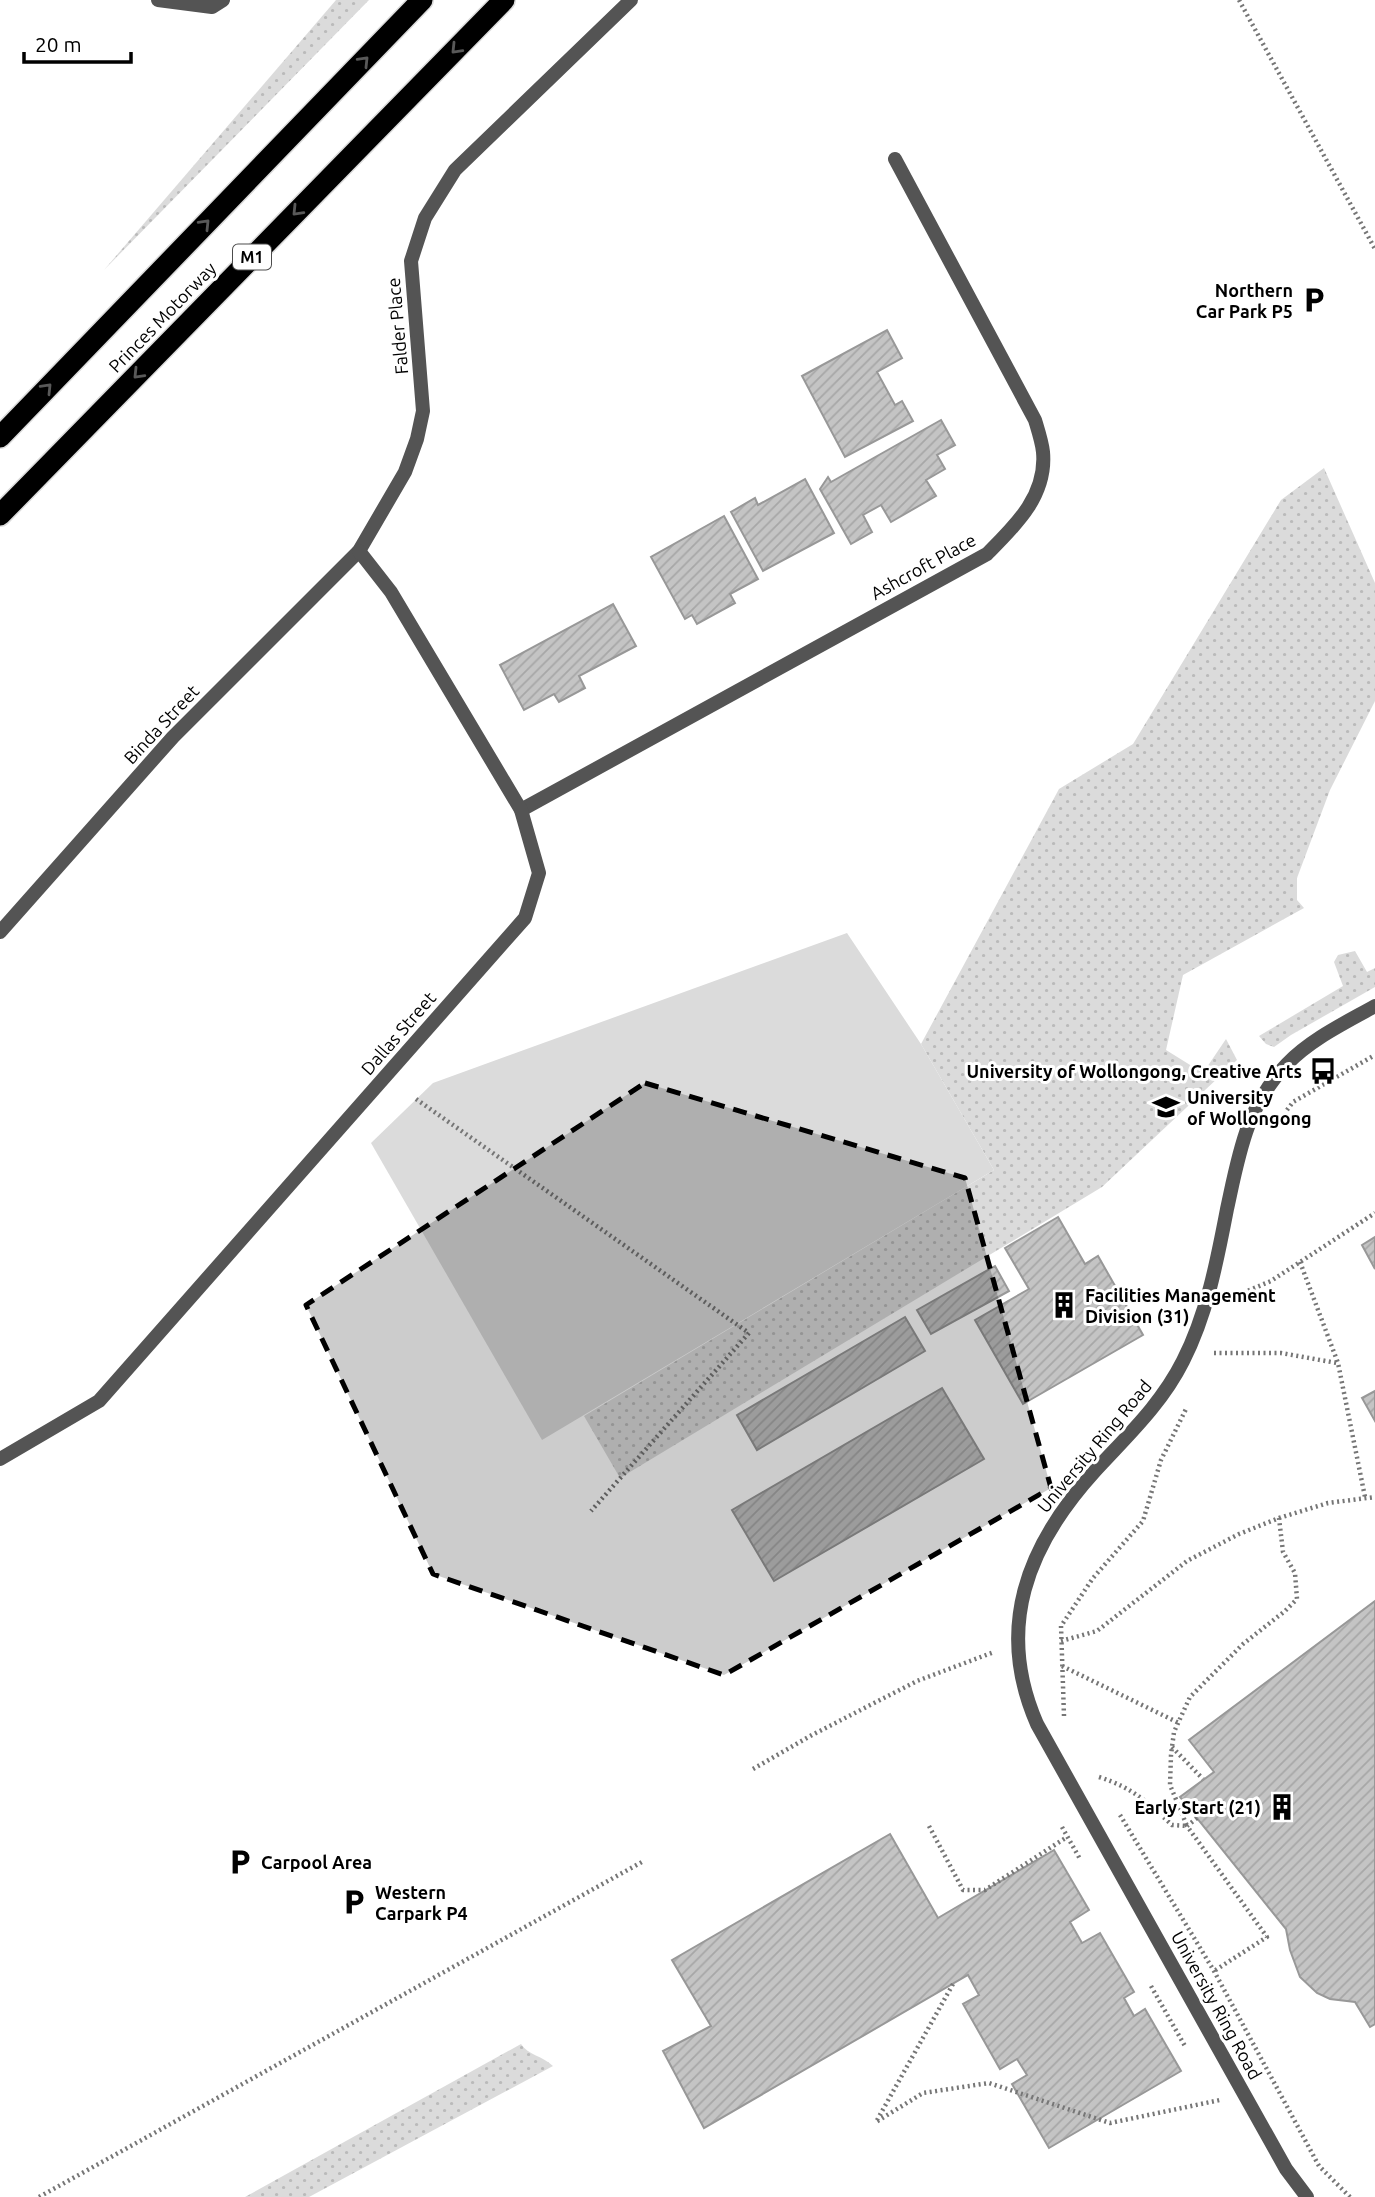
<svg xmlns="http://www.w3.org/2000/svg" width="1375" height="2197" font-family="Ubuntu,sans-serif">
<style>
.grass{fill:url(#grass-dots)}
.park{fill:#dbdbdb}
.building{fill:url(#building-hatch);stroke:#989898;stroke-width:2}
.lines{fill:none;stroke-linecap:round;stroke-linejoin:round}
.motorway-casing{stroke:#dbdbdb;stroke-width:24}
.path{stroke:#767676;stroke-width:4.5;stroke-dasharray:2 3.5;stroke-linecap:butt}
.minor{stroke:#545454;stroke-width:14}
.motorway{stroke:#000;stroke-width:21}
.oneway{stroke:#595959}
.marked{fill:#000;fill-opacity:0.2;stroke:#000;stroke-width:5;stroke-dasharray:14 9;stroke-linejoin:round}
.labels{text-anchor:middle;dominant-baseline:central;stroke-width:6;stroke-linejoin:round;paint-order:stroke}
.shield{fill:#fff;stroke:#4c4c4c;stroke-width:2}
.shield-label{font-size:16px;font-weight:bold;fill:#000}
.poi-label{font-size:18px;font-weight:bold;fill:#000;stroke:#fff;text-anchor:start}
.street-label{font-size:18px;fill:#000;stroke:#fff}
</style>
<defs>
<pattern id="grass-dots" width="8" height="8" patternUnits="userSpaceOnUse" patternTransform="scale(1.75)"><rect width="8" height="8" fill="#dbdbdb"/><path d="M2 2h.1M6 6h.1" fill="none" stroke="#bababa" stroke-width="1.8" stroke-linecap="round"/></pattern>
<pattern id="building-hatch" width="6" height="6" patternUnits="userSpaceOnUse" patternTransform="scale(1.75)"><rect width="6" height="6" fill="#c4c4c4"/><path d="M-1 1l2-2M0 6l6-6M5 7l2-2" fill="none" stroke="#a7a7a7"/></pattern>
</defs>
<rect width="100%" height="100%" fill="#fff"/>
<g class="grass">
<path d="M 336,0 L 369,0 L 104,270 Z"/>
<path d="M 1324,468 L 1375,583 L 1375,701 L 1330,790 L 1297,878 L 1297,900 L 1304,908 L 1183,975 L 1166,1050 L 1203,1073 L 1226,1039 L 1237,1060 L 1102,1187 L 620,1478 L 584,1416 L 994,1170 L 921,1044 L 1059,789 L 1133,744 L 1281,500 Z"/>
<path d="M 1355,951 L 1367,972 L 1375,968 L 1375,987 L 1291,1035 L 1274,1047 L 1266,1044 L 1259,1036 L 1343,986 L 1334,962 L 1338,955 Z"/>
<path d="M 521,2044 C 528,2055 543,2056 553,2066 L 309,2197 L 245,2197 Z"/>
</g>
<path class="park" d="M 847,933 L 921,1044 L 994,1170 L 542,1440 L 371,1143 L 433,1083 Z"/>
<g class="building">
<path d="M 887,330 L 902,358 L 877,372 L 895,405 L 902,401 L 913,421 L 845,457 L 802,376 Z"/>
<path d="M 941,420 L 955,445 L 937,455 L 945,469 L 926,480 L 936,496 L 891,522 L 881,505 L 863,515 L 872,532 L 851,544 L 820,489 L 828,477 L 831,482 Z"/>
<path d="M 805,479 L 834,533 L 763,571 L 731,512 L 755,498 L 758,505 Z"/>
<path d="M 724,516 L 758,579 L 730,594 L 735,603 L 697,624 L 692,615 L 685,619 L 651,557 Z"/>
<path d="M 613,604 L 636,646 L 579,676 L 585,688 L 559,702 L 554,694 L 524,710 L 500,665 Z"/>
<path d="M 1058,1217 L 1085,1264 L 1098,1256 L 1143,1335 L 1023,1404 L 975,1320 L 1029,1289 L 1005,1248 Z"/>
<path d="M 1375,1237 L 1375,1269 L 1362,1245 Z"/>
<path d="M 995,1266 L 1009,1291 L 931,1334 L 917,1310 Z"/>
<path d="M 905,1317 L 925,1351 L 757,1450 L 737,1415 Z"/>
<path d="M 942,1388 L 984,1459 L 774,1581 L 732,1510 Z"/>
<path d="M 1375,1391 L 1375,1421 L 1362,1398 Z"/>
<path d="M 1375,1601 L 1375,2024 L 1370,2027 L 1355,2002 L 1330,1999 L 1317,1993 L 1300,1977 L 1290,1950 L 1286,1929 L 1180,1797 L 1214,1772 L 1189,1740 Z"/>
<path d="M 890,1834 L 938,1918 L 1054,1850 L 1089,1910 L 1070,1922 L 1082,1943 L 1100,1933 L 1134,1992 L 1124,1998 L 1134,2016 L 1145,2009 L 1181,2071 L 1049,2148 L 1012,2084 L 1027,2075 L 1017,2059 L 1000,2069 L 963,2004 L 979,1995 L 968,1975 L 704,2128 L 663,2051 L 711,2026 L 672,1960 Z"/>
</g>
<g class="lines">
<defs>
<g id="motorway">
<path d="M 0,437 L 422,0"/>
<path d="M 0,515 L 504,0"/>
</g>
</defs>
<use href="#motorway" class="motorway-casing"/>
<g class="path">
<path d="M 1239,0 L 1375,249"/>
<path d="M 416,1099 L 749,1333 L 591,1511"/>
<path d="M 1287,1110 L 1293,1102 L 1375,1055"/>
<path d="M 1300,1262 L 1338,1363 L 1365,1497"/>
<path d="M 1233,1297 L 1271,1281 L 1375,1213"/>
<path d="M 1214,1353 L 1281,1353 L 1337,1363"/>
<path d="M 1061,1641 L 1097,1631 L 1187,1561 L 1239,1534 L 1279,1518 L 1328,1503 L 1375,1497"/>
<path d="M 1062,1666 L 1179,1723"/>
<path d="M 1064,1716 L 1061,1626 L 1093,1578 L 1143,1521 L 1161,1460 L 1186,1409"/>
<path d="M 1172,1747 L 1203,1779"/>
<path d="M 753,1769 L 812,1735 L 917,1681 L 994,1652"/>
<path d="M 1099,1777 C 1133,1788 1146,1801 1172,1825 L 1187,1826 L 1170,1785 L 1171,1755 L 1174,1732 L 1190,1697 L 1243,1644 L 1285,1611 L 1297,1599 L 1295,1573 L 1283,1552 L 1279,1518"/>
<path d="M 1120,1815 L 1214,1971 L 1319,2166 L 1350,2197"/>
<path d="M 1197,1818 L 1187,1826 L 1267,1937 L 1214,1971"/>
<path d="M 929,1826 L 963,1890 L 985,1890 L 1067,1837"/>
<path d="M 1062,1827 L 1080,1859"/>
<path d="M 953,1984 L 876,2122 L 923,2093 L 989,2083 L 1110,2123 L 1220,2100"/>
<path d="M 1151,1986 L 1186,2048"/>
<path d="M 39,2197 L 642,1862"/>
</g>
<g class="minor">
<path d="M 158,0 L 212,7 L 223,0"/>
<path d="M 521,810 L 987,554 C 1015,526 1047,496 1043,452 C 1042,442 1038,430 1035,420 L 895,159"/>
<path d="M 0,932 L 173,737 L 359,551 L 405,472 L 417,439 L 423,411 L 411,261 L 425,218 L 455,170 L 631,0"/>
<path d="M 0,1459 L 99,1401 L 525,918 L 539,873 L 521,810 L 391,592 L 359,551"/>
<path d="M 1307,2197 L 1286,2169 L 1037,1724 C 995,1628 1027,1546 1094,1472 C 1126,1437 1161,1405 1183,1361 C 1207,1314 1217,1261 1227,1209 C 1239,1154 1246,1107 1287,1064 C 1311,1039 1345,1023 1375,1006"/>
</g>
<use href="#motorway" class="motorway"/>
</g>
<defs><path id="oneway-chevron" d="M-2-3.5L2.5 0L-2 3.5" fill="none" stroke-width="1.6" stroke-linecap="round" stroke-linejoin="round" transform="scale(1.75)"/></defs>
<g class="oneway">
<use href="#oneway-chevron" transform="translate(456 49) rotate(134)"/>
<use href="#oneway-chevron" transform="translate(364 61) rotate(-46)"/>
<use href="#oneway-chevron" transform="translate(297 211) rotate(134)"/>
<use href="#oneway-chevron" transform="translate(205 224) rotate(-46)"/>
<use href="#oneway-chevron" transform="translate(138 374) rotate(134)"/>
<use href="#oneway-chevron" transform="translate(47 388) rotate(-46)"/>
</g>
<path class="marked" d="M 645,1083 L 965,1178 L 1051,1488 L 724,1675 L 433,1574 L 306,1305 Z"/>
<defs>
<symbol id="parking-bare" viewBox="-9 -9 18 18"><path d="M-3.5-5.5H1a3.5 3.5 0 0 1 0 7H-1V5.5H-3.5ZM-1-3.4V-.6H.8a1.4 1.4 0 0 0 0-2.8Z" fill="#000" stroke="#fff" stroke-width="2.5" paint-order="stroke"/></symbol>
<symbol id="bus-bare" viewBox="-9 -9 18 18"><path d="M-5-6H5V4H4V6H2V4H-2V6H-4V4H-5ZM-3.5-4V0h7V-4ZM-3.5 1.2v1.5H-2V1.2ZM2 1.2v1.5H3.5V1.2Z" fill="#000" stroke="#fff" stroke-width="2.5" paint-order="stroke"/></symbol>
<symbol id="university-bare" viewBox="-9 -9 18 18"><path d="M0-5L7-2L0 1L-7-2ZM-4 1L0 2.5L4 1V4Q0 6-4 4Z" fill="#000" stroke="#fff" stroke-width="2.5" paint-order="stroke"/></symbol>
<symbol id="building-bare" viewBox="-9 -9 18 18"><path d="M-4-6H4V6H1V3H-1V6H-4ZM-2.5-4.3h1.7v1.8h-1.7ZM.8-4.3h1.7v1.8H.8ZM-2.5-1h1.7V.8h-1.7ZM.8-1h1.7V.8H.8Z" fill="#000" stroke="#fff" stroke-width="2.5" paint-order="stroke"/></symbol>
</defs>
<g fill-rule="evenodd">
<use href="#parking-bare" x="1295" y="281" width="38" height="38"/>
<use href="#bus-bare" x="1304" y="1052" width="38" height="38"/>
<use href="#university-bare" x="1147" y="1088" width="38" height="38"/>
<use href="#building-bare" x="1045" y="1286" width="38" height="38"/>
<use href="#building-bare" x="1263" y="1788" width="38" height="38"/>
<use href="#parking-bare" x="221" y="1843" width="38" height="38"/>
<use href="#parking-bare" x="335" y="1883" width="38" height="38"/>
</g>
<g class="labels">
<rect class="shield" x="233" y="244.5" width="38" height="25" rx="5"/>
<g class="shield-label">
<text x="252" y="257">M1</text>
</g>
<g class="poi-label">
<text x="1293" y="290" text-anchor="end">Northern<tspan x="1293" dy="21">Car Park P5</tspan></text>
<text x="1302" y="1071" text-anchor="end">University of Wollongong, Creative Arts</text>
<text x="1187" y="1097">University<tspan x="1187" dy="21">of Wollongong</tspan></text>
<text x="1085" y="1295">Facilities Management<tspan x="1085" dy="21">Division (31)</tspan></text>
<text x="1261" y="1807" text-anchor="end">Early Start (21)</text>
<text x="261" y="1862">Carpool Area</text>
<text x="375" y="1892">Western<tspan x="375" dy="21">Carpark P4</tspan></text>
</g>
<g class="street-label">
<text transform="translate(162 317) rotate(-46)">Princes Motorway</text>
<text transform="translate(397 326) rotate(-95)">Falder Place</text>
<text transform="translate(923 566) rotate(-29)">Ashcroft Place</text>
<text transform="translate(161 724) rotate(-47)">Binda Street</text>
<text transform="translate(398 1033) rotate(-49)">Dallas Street</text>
<text transform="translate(1094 1446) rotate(-50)">University Ring Road</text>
<text transform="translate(1217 2005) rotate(61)">University Ring Road</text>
</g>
</g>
<path d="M24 52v10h107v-10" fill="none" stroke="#000000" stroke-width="3.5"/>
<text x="35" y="52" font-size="21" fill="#000000" stroke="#ffffff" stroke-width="5" paint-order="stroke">20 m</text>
</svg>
